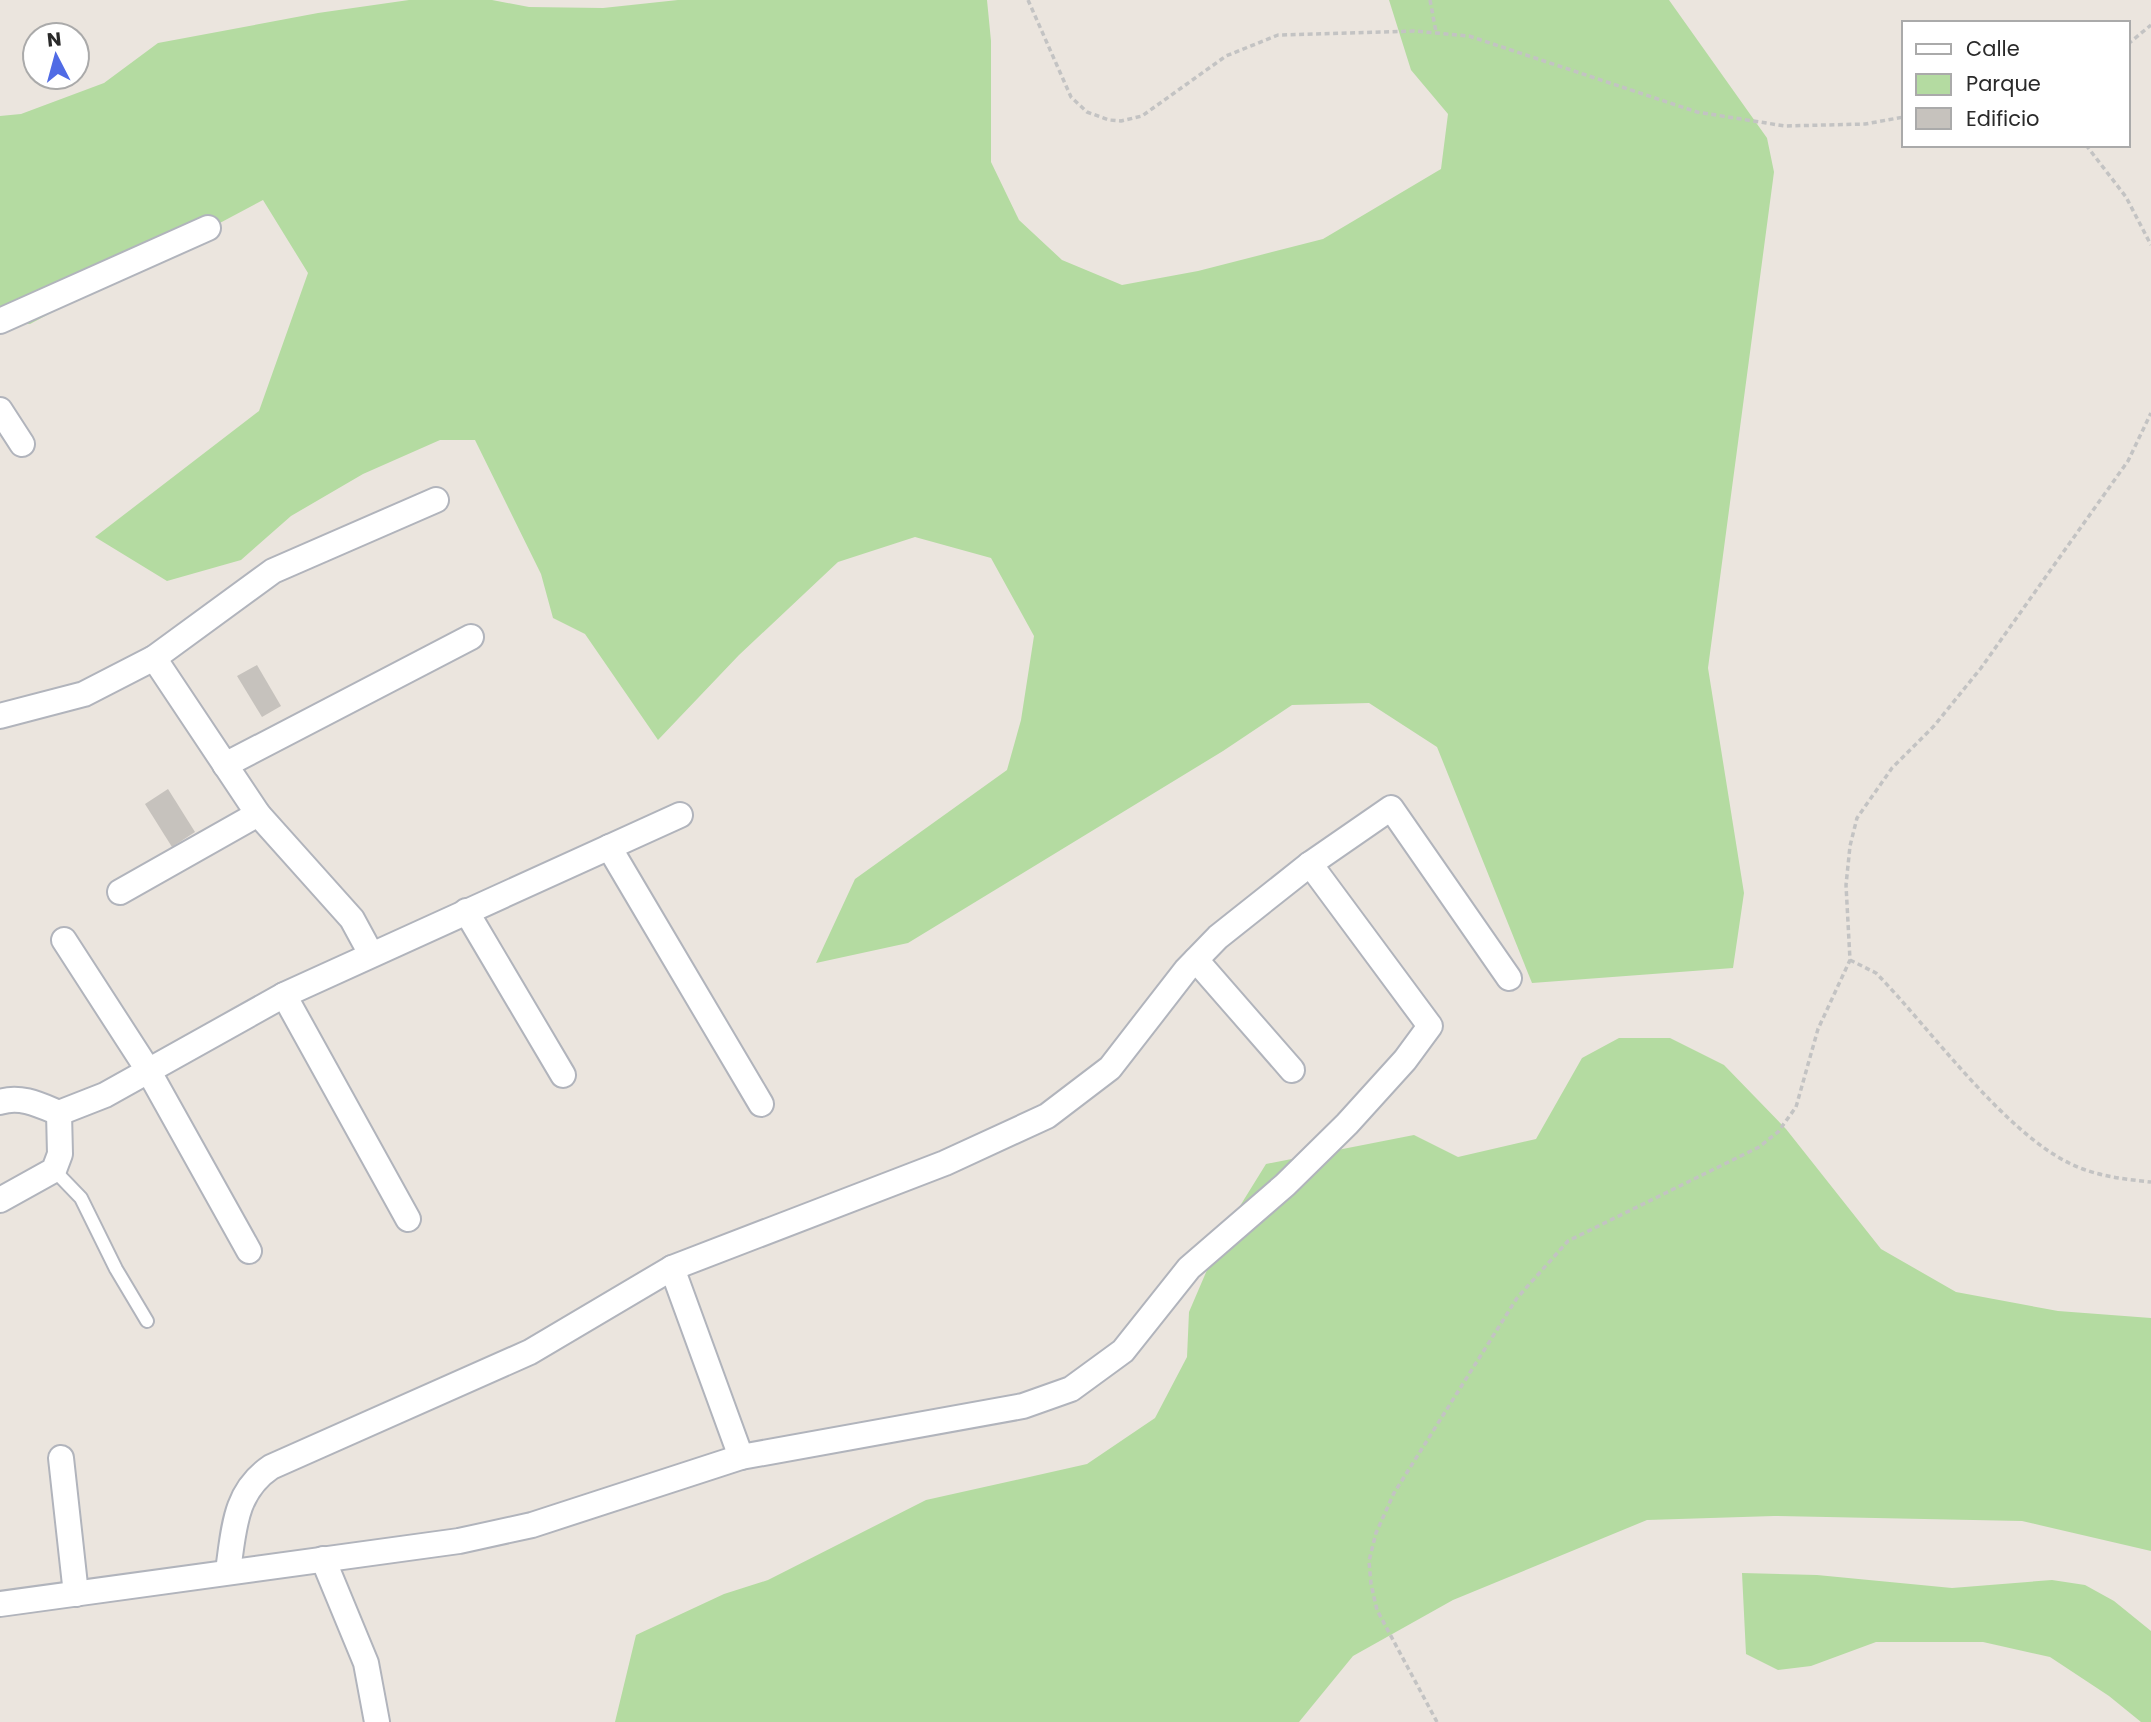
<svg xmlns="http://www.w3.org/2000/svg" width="2151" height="1722" font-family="Poppins,sans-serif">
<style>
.green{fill:#b4dba1}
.building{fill:#c6c2bd}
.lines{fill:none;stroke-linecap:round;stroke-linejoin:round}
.service-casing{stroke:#b1b4bc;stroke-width:16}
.minor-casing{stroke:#b1b4bc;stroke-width:28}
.path{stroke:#c3c3c3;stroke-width:3.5;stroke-dasharray:5 3.5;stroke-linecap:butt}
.service{stroke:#fff;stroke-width:12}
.minor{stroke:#fff;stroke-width:24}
</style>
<rect width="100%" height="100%" fill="#ebe5de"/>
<g class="green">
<path d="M 409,0 L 492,0 L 529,7 L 603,8 L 678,0 L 987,0 L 991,41 L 991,162 L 1019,220 L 1062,260 L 1122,285 L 1198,271 L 1323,239 L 1441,169 L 1448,114 L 1411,70 L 1389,0 L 1669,0 L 1767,138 L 1774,172 L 1708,668 L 1744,893 L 1733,968 L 1532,983 L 1437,747 L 1369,703 L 1292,705 L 1223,751 L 908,943 L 816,963 L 855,879 L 1007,770 L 1021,720 L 1034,636 L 991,558 L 915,537 L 838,562 L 739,655 L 658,740 L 585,634 L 553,618 L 541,574 L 475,440 L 440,440 L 363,474 L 291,516 L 241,560 L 167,581 L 95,537 L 259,411 L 308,273 L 263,200 L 30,324 L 0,323 L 0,116 L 21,114 L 104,83 L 158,43 L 318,13 Z"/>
<path d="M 1619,1038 L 1670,1038 L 1724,1065 L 1786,1129 L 1881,1249 L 1956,1292 L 2058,1311 L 2151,1318 L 2151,1551 L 2022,1521 L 1774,1516 L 1647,1520 L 1453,1600 L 1353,1656 L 1299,1722 L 615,1722 L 636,1635 L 724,1594 L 768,1580 L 926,1500 L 1087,1464 L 1155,1418 L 1187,1357 L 1189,1312 L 1222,1235 L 1266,1164 L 1414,1135 L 1458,1157 L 1536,1139 L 1582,1058 Z"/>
<path d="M 1742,1573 L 1817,1575 L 1952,1588 L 2052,1580 L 2085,1585 L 2114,1601 L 2151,1631 L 2151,1722 L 2141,1722 L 2109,1696 L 2050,1657 L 1983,1642 L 1876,1642 L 1811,1666 L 1778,1670 L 1746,1654 Z"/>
</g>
<g class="building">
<path d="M 257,665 L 281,706 L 262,717 L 237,676 Z"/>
<path d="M 168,789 L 195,832 L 172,847 L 145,804 Z"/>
</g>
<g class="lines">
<defs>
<path id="service" d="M 54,1170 L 81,1198 L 116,1269 L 147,1321"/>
<g id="minor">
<path d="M 0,321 L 208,228"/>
<path d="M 0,410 L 22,444"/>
<path d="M 154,658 L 258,814 L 352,919 L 371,954"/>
<path d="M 0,716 L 84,694 L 154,658 L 273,571 L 436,500"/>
<path d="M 225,765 L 471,637"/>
<path d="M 609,847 L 761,1104"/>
<path d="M 120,892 L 258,814"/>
<path d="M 466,911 L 563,1075"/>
<path d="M 64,940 L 148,1070 L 249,1251"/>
<path d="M 1196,960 L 1292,1070"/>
<path d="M 284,995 L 408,1219"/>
<path d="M 0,1102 C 20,1095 40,1105 59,1113 L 105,1095 L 284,995 L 680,815"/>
<path d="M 0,1200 L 54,1170 L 60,1154 L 59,1113"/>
<path d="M 672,1268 L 741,1457"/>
<path d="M 61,1458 L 76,1594"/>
<path d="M 323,1559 L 366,1663 L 377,1722"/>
<path d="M 228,1571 C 234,1530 234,1492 271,1467 L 530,1352 L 672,1268 L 945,1163 L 1047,1116 L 1110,1068 L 1186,970 L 1218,937 L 1310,864 L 1391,808 L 1509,978"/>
<path d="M 0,1604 L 459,1541 L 532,1525 L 741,1457 L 1023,1406 L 1071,1389 L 1123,1351 L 1189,1268 L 1285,1185 L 1347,1124 L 1405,1060 L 1430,1026 L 1310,864"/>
</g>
</defs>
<use href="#service" class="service-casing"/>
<use href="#minor" class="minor-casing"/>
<g class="path">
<path d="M 1028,0 L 1071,97 L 1087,112 L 1109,120 L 1121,121 L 1142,116 L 1226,56 L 1278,35 L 1414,31 L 1469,36 L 1697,112 L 1785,126 L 1865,124 L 1904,117"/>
<path d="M 1430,0 L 1436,32"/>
<path d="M 2128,44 L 2151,25"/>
<path d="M 2086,145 L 2126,197 L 2151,245"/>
<path d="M 1850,960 L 1876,973 C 1929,1027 2002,1130 2069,1163 C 2095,1176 2122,1179 2151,1182"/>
<path d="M 1437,1722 L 1377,1610 L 1371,1584 L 1369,1561 L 1376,1533 L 1394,1493 L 1517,1298 L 1568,1241 L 1759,1147 L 1778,1132 L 1796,1107 L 1818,1029 L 1850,960 L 1846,885 L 1850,846 L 1857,818 L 1892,768 L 1934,726 L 1981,668 L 2128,461 L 2151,413"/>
</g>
<use href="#service" class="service"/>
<use href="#minor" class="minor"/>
</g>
<rect x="1902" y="21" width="228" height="126" fill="#ffffff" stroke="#aaaaaa" stroke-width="2"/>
<rect x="1916" y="44" width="35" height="10" fill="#ffffff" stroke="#aaaaaa" stroke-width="2"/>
<text x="1966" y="56" font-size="21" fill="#2a2a2a">Calle</text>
<rect x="1916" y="74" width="35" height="21" fill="#b4dba1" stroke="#aaaaaa" stroke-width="2"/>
<text x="1966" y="91" font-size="21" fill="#2a2a2a">Parque</text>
<rect x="1916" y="108" width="35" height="21" fill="#c6c2bd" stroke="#aaaaaa" stroke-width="2"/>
<text x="1966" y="126" font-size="21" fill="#2a2a2a">Edificio</text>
<g transform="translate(56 56) rotate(354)"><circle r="33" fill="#ffffff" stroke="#aaaaaa" stroke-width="2"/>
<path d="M0-5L12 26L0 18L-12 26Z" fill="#506be5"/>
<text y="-10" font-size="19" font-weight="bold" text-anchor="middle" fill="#2a2a2a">N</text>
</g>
</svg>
